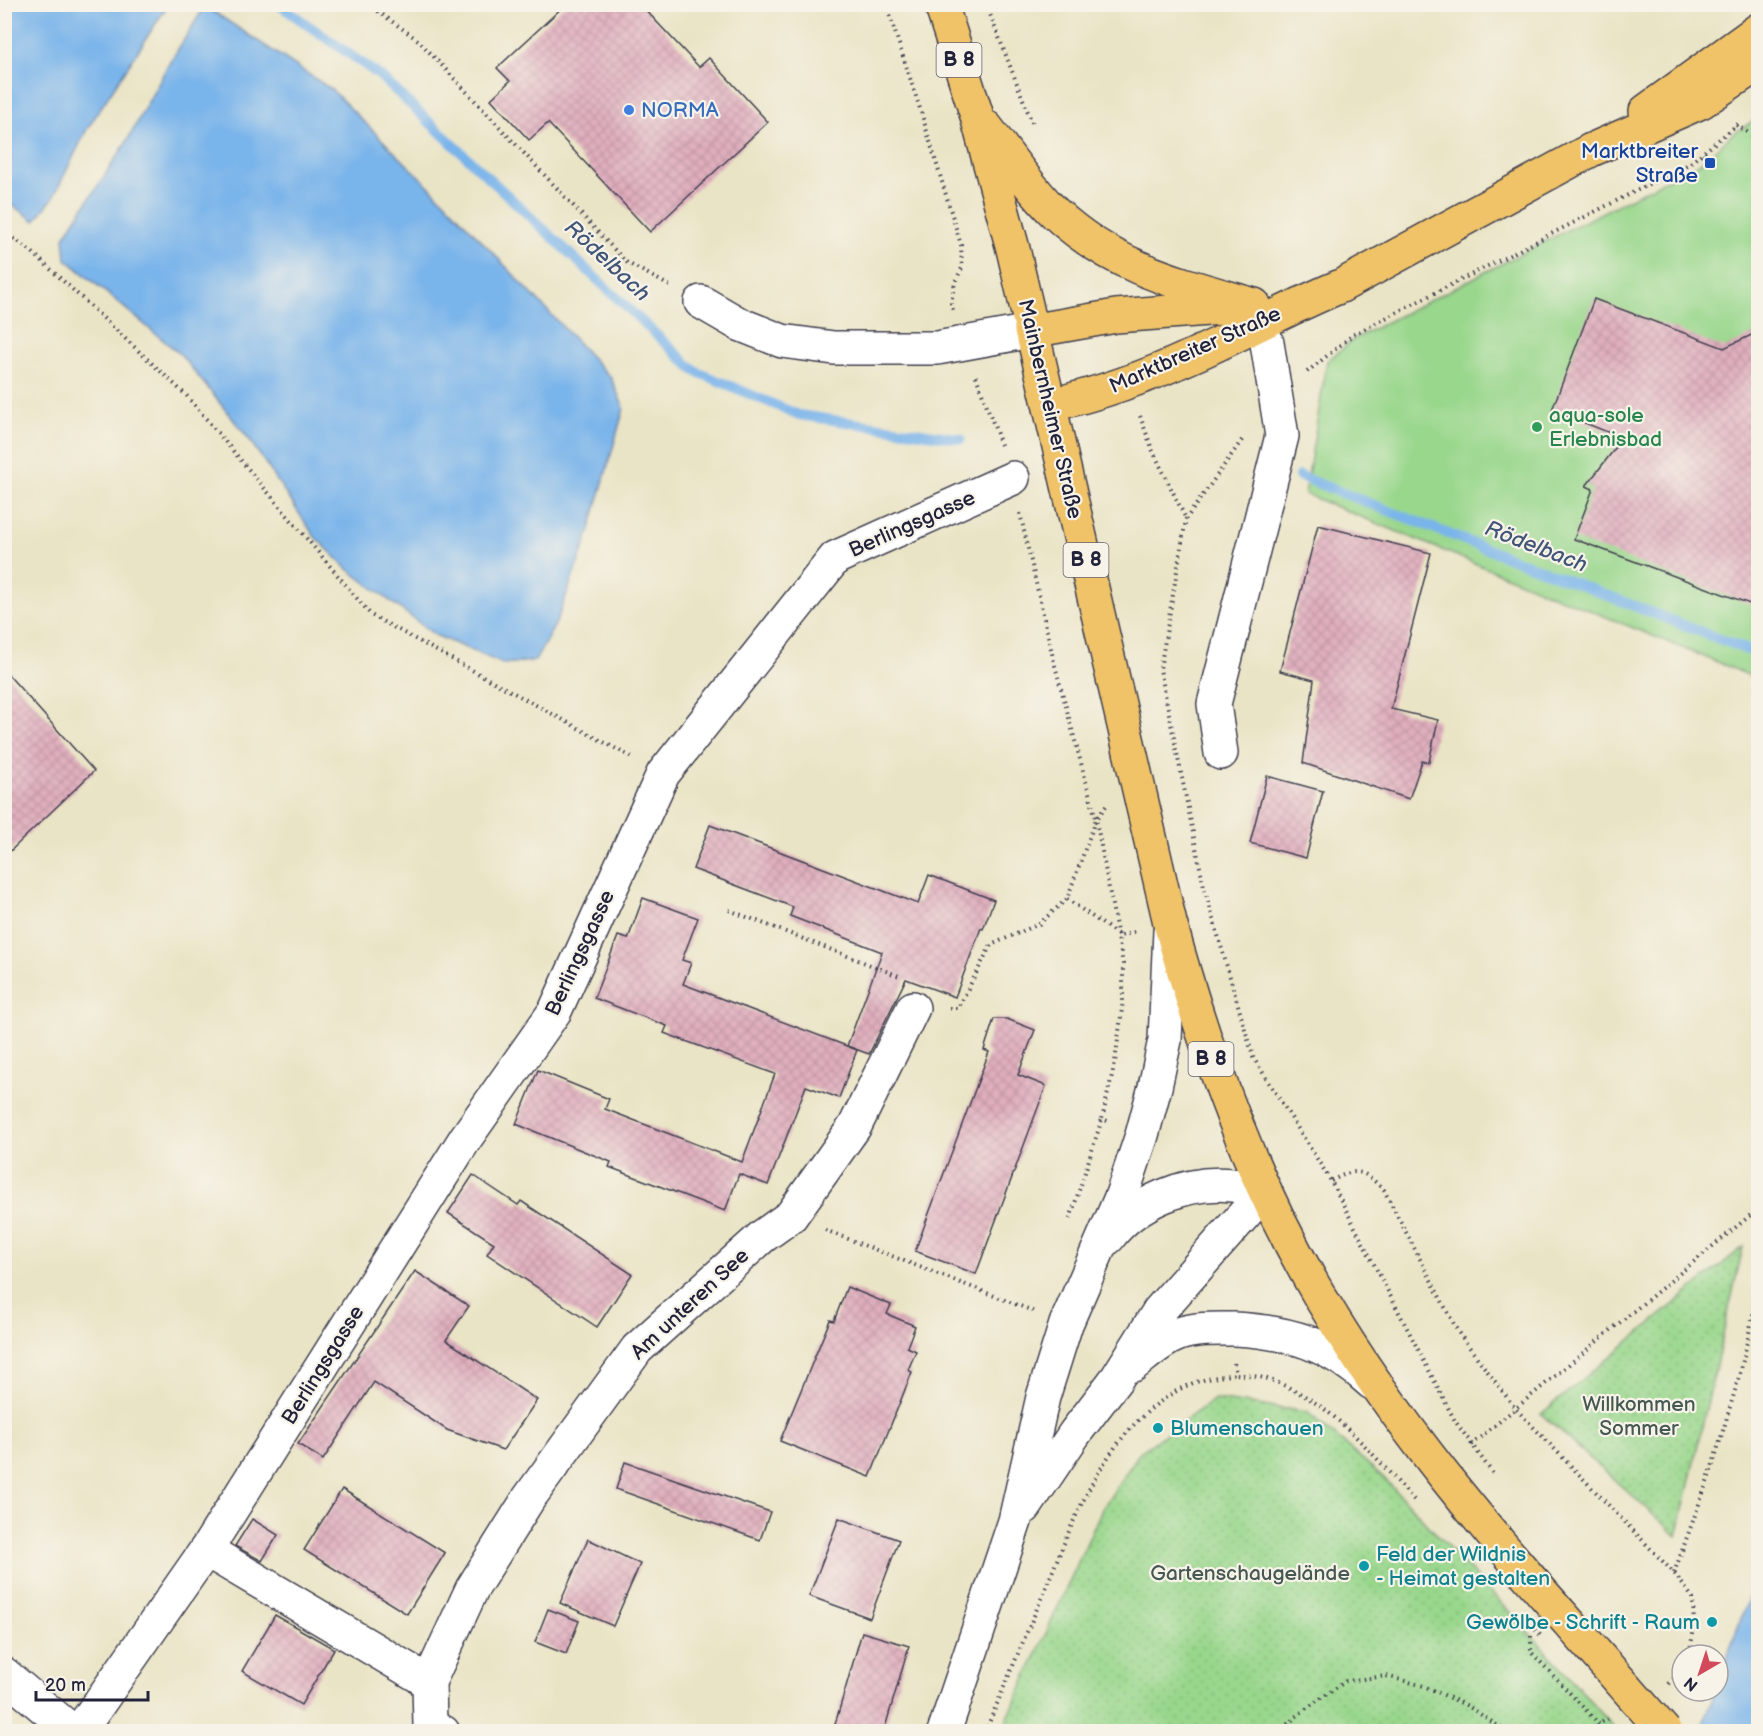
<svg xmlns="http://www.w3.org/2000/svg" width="1763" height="1736" font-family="'Balsamiq Sans',sans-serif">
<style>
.green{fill:url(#green-dots);stroke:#5e7c64;stroke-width:1.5}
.pitch{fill:#99d78c;stroke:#5e7c64;stroke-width:1.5}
.water{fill:#79b4ea;stroke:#4e6b92;stroke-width:1.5}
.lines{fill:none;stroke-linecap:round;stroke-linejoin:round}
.stream{stroke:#79b4ea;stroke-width:10}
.building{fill:url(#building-cross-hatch)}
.minor-casing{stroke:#403f50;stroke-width:36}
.major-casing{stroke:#403f50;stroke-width:36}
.path{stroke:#403f50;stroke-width:4;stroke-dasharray:1.5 4.5;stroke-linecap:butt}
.minor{stroke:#fff;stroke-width:33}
.major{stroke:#f0c369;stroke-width:33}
.major-bridge-casing{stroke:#403f50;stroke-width:36;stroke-linecap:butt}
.path-bridge{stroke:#403f50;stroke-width:4;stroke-dasharray:1.5 4.5;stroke-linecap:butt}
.major-bridge{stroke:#f0c369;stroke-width:33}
.shop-dot{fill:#3f7fe0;stroke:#f7f3e8;stroke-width:2}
.transit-dot{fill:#1a4fb4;stroke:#f7f3e8;stroke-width:2}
.leisure-dot{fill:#2e9e5b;stroke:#f7f3e8;stroke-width:2}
.culture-dot{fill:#0f9aa8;stroke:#f7f3e8;stroke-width:2}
.labels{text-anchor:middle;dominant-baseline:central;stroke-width:4.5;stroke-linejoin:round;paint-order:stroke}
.shield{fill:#f7f3e8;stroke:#62616f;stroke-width:1.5}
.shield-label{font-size:20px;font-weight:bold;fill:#22223b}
.shop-label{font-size:21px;fill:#366cbe;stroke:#f7f3e8;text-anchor:start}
.transit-label{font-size:21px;fill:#164399;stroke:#f7f3e8;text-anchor:end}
.street-label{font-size:21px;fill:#22223b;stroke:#f7f3e8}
.leisure-label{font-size:21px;fill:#27864d;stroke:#f7f3e8;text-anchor:start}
.park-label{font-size:21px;fill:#465853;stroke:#f7f3e8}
.culture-label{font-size:21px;fill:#0d838f;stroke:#f7f3e8;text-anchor:start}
.water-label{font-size:22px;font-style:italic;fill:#405578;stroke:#f7f3e8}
</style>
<defs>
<pattern id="green-dots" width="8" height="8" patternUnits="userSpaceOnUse" patternTransform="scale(1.5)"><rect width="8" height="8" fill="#99d78c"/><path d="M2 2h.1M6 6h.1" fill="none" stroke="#84b87a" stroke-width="1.8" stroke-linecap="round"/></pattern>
<pattern id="building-cross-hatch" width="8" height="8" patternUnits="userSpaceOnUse" patternTransform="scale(1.5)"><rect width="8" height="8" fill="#e0afbe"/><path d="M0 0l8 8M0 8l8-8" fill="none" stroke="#c096a4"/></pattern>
</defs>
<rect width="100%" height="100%" fill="#f7f3e8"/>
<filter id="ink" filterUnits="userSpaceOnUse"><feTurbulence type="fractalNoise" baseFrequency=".0167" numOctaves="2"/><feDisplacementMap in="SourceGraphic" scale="12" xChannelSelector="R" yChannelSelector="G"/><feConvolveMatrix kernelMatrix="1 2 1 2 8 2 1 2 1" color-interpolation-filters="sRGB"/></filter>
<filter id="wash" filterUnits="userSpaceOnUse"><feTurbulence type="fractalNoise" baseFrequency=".008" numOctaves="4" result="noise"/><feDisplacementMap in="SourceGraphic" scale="24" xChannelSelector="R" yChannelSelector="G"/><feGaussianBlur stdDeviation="1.35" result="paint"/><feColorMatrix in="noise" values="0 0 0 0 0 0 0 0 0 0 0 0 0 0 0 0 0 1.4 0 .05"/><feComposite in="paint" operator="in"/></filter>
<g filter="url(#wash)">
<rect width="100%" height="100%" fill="#eae4c6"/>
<g class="green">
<path d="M 1743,1247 L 1677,1536 L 1541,1414 Z"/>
<path d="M 1215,1399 L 1307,1412 L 1382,1476 L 1549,1654 L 1617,1731 L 1002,1731 L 1102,1509 L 1140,1452 Z"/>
</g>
<path class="pitch" d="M 1758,118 L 1758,679 L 1305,494 L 1327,361 L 1356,338 L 1705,160 L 1731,135 Z"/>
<g class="water">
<path d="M 5,4 L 168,5 L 87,129 L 53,198 L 35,221 L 5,200 Z"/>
<path d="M 205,6 L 331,89 L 446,203 L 611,378 L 624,408 L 589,533 L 556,623 L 535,661 L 503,664 L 435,635 L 349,570 L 315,537 L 249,439 L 181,355 L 66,259 L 64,237 L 126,143 L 167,67 Z"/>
<path d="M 1758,1572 L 1758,1731 L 1700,1731 L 1715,1691 L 1718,1691 L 1718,1682 Z"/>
</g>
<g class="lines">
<g class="stream">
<path d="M 278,4 L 379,75 L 695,371 L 799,415 L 961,439"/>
<path d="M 1299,476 L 1758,654"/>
</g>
</g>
<g id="blocks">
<g class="building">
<path d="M 566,4 L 640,4 L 699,67 L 709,58 L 768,122 L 650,232 L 548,123 L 529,140 L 491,99 L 510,81 L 497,68 Z"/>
<path d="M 1594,299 L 1724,348 L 1758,332 L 1758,607 L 1574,539 L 1593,489 L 1586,486 L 1623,438 L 1552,410 Z"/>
<path d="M 1318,525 L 1431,553 L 1391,709 L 1438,720 L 1429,762 L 1422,761 L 1409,799 L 1303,763 L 1314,680 L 1280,671 Z"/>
<path d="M 4,670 L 94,771 L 4,857 Z"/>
<path d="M 1267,776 L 1323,791 L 1306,858 L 1250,843 Z"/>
<path d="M 710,825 L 918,904 L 929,875 L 994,900 L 983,929 L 981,928 L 955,997 L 906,979 L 869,1054 L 847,1046 L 882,952 L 790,916 L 793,907 L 693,869 Z"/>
<path d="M 643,898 L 698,918 L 682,960 L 691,963 L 683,984 L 857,1050 L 839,1098 L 806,1086 L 768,1185 L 739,1174 L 725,1211 L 609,1167 L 611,1162 L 516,1124 L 538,1070 L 609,1099 L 605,1109 L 742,1162 L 775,1074 L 664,1033 L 667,1026 L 594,998 L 618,936 L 628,939 Z"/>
<path d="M 994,1019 L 1007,1019 L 1035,1030 L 1018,1075 L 1046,1086 L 976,1274 L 915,1251 L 989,1052 L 984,1050 Z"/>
<path d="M 473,1175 L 518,1205 L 521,1201 L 632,1274 L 597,1327 L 487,1254 L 494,1243 L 448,1213 Z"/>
<path d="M 415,1271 L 469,1306 L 446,1340 L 537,1400 L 503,1450 L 447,1430 L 374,1382 L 323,1460 L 298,1444 Z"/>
<path d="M 847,1287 L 891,1305 L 887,1314 L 915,1326 L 907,1347 L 916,1351 L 908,1370 L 912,1372 L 870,1477 L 780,1441 L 830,1320 L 834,1321 Z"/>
<path d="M 625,1462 L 770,1512 L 760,1540 L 616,1489 Z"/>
<path d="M 342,1489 L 445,1553 L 407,1614 L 304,1550 Z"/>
<path d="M 839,1518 L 899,1540 L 870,1618 L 809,1596 Z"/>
<path d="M 252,1519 L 278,1535 L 262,1561 L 235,1546 Z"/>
<path d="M 588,1539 L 640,1564 L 613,1626 L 560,1603 Z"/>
<path d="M 548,1609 L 579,1621 L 566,1654 L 535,1642 Z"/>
<path d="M 275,1615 L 334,1649 L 301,1705 L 242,1671 Z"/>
<path d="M 862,1632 L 909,1646 L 884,1731 L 833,1731 Z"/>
</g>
</g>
</g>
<g filter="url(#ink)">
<use href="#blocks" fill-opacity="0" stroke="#403f50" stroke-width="1.5"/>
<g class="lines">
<defs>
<g id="minor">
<path d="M 701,302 L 739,324 L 782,341 L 834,348 L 937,348 L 1031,331"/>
<path d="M 1221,753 L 1214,704 L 1282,436 L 1267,343 L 1254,305"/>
<path d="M 1108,1238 C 1135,1202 1187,1180 1232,1185 C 1243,1186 1254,1189 1265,1191"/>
<path d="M 1133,1365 C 1147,1354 1162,1340 1179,1334 C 1196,1328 1216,1329 1234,1329 C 1291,1332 1330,1344 1372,1383"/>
<path d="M 1025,1507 L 1075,1433 L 1117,1378 L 1159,1311 L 1265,1191"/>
<path d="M 206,1550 L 429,1682"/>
<path d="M 4,1674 L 73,1732"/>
<path d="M 79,1732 L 206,1550 L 465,1139 L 555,1011 L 663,774 L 835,558 L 1013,478"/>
<path d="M 443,1732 L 430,1726 L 429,1682 L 472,1589 L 529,1498 L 637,1349 L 763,1236 L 791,1216 L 855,1126 L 913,1008"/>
<path d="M 944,1732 L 1015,1521 L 1043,1397 L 1066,1324 L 1122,1195 L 1142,1135 L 1155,1087 L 1165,1040 L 1170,931"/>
</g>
<g id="major">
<path d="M 941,4 L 977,116 L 1013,249 L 1170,923 C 1206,1054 1252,1182 1322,1300 C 1393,1420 1484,1528 1578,1633"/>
<path d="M 1646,111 L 1758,30"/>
<path d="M 986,127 C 1007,154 1031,190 1055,213 C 1115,269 1179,283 1254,305"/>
<path d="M 1031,331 L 1116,316 L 1235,307"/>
<path d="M 1050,405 C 1099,394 1146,377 1192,356 C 1242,334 1290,307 1341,286 L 1591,150 L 1701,102 L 1758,64"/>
</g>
</defs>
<use href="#minor" class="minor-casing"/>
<use href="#major" class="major-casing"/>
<g class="path">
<path d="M 368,4 L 418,40 L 626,262 L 670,286"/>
<path d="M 886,4 L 922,115 L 961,245 L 962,268 L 955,282 L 951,303 L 953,310"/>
<path d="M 986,4 L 1033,125"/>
<path d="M 1736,125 L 1758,139"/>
<path d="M 1703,153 L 1710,163"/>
<path d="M 4,231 L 31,251 L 186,395 L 371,615 L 633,758"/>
<path d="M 1758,283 L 1752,295 L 1758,312"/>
<path d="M 1307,372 L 1354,334 L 1689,164 L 1738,124"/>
<path d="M 976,376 L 1001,445"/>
<path d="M 1140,416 L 1152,449 L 1186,519"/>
<path d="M 1242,440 L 1186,519 L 1160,669 L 1204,887 L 1253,1057 L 1331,1181 L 1455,1421 L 1494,1475"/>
<path d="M 1020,513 L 1054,662 L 1096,819 L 1123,964 L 1123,1001 L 1115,1062 L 1102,1119 L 1110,1122"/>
<path d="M 1067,899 L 1120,936 L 1135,932"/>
<path d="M 729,910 L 899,976"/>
<path d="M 949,1008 L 958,1008 L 991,945 L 1039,924 L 1067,899 L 1096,819 L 1106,806"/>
<path d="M 1331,1181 C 1358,1167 1362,1169 1384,1190 L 1458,1332 L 1515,1408 L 1674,1573 L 1693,1598 L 1694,1629 L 1689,1655"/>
<path d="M 1070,1219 L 1102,1119"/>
<path d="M 825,1230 L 1033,1311"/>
<path d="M 1234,1363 L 1236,1374 C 1245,1375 1255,1376 1264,1378 C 1329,1397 1371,1453 1414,1500"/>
<path d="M 1471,1445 L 1758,1209"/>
<path d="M 1674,1573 L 1710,1474 L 1740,1374 L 1758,1292"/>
<path d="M 1531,1636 L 1531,1652 L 1599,1724"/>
<path d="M 1669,1684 L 1682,1669"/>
<path d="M 985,1732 C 1006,1683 1026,1634 1047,1585 C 1077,1511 1108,1426 1184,1387 C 1200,1379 1218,1377 1236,1374"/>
<path d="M 1278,1732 L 1304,1710 L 1346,1681 L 1386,1676 L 1424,1686 L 1468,1706 L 1507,1732"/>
<path d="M 1596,1732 L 1599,1724 L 1608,1719"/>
</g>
<use href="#minor" class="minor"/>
<use href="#major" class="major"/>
<defs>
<path id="major-bridge" d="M 1578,1633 L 1665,1732"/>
</defs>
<use href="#major-bridge" class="major-bridge-casing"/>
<path class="path-bridge" d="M 1531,1625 L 1543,1638"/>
<use href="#major-bridge" class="major-bridge"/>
</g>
</g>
<circle class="shop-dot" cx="629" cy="110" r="6"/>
<rect class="transit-dot" x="1704" y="157" width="12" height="12" rx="3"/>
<circle class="leisure-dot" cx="1537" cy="427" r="6"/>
<g class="culture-dot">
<circle cx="1158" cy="1428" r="6"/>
<circle cx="1364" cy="1566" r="6"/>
<circle cx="1712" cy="1622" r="6"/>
</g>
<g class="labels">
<g class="shield">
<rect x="936.5" y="43" width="45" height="34" rx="4.5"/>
<rect x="1063.5" y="543" width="45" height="34" rx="4.5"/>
<rect x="1188.5" y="1042" width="45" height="34" rx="4.5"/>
</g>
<g class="shield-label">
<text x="959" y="60">B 8</text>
<text x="1086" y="560">B 8</text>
<text x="1211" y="1059">B 8</text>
</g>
<g class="shop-label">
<text x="641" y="110">NORMA</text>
</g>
<g class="transit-label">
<text x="1698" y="151">Marktbreiter<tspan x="1698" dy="24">Straße</tspan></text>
</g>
<g class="street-label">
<text transform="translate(1195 350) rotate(-24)">Marktbreiter Straße</text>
<text transform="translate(1050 409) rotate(77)">Mainbernheimer Straße</text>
<text transform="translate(912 524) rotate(-24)">Berlingsgasse</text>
<text transform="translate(580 953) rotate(-65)">Berlingsgasse</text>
<text transform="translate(690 1304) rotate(-43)">Am unteren See</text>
<text transform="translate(323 1365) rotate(-58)">Berlingsgasse</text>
</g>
<g class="leisure-label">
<text x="1549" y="415">aqua-sole<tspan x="1549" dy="24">Erlebnisbad</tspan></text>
</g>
<g class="park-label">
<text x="1639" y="1404">Willkommen<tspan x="1639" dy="24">Sommer</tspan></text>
<text x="1250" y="1573">Gartenschaugelände</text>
</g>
<g class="culture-label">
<text x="1170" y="1428">Blumenschauen</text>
<text x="1376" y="1554">Feld der Wildnis<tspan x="1376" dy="24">- Heimat gestalten</tspan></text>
<text x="1700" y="1622" text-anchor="end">Gewölbe - Schrift - Raum</text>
</g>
<g class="water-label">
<text transform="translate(607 261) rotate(43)">Rödelbach</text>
<text transform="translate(1536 547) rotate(21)">Rödelbach</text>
</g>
</g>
<rect width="1763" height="1736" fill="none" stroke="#f7f3e8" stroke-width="24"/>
<g transform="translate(1700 1673) rotate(219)"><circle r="28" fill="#f7f3e8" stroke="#a29fa3" stroke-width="1.5"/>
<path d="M0-4.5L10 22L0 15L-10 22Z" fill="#d1495b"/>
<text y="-9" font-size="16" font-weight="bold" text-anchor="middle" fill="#22223b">N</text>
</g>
<path d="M36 1691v9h112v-9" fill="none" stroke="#22223b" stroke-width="3"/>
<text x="45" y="1691" font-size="18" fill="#22223b" stroke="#f7f3e8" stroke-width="4.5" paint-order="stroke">20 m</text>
</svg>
